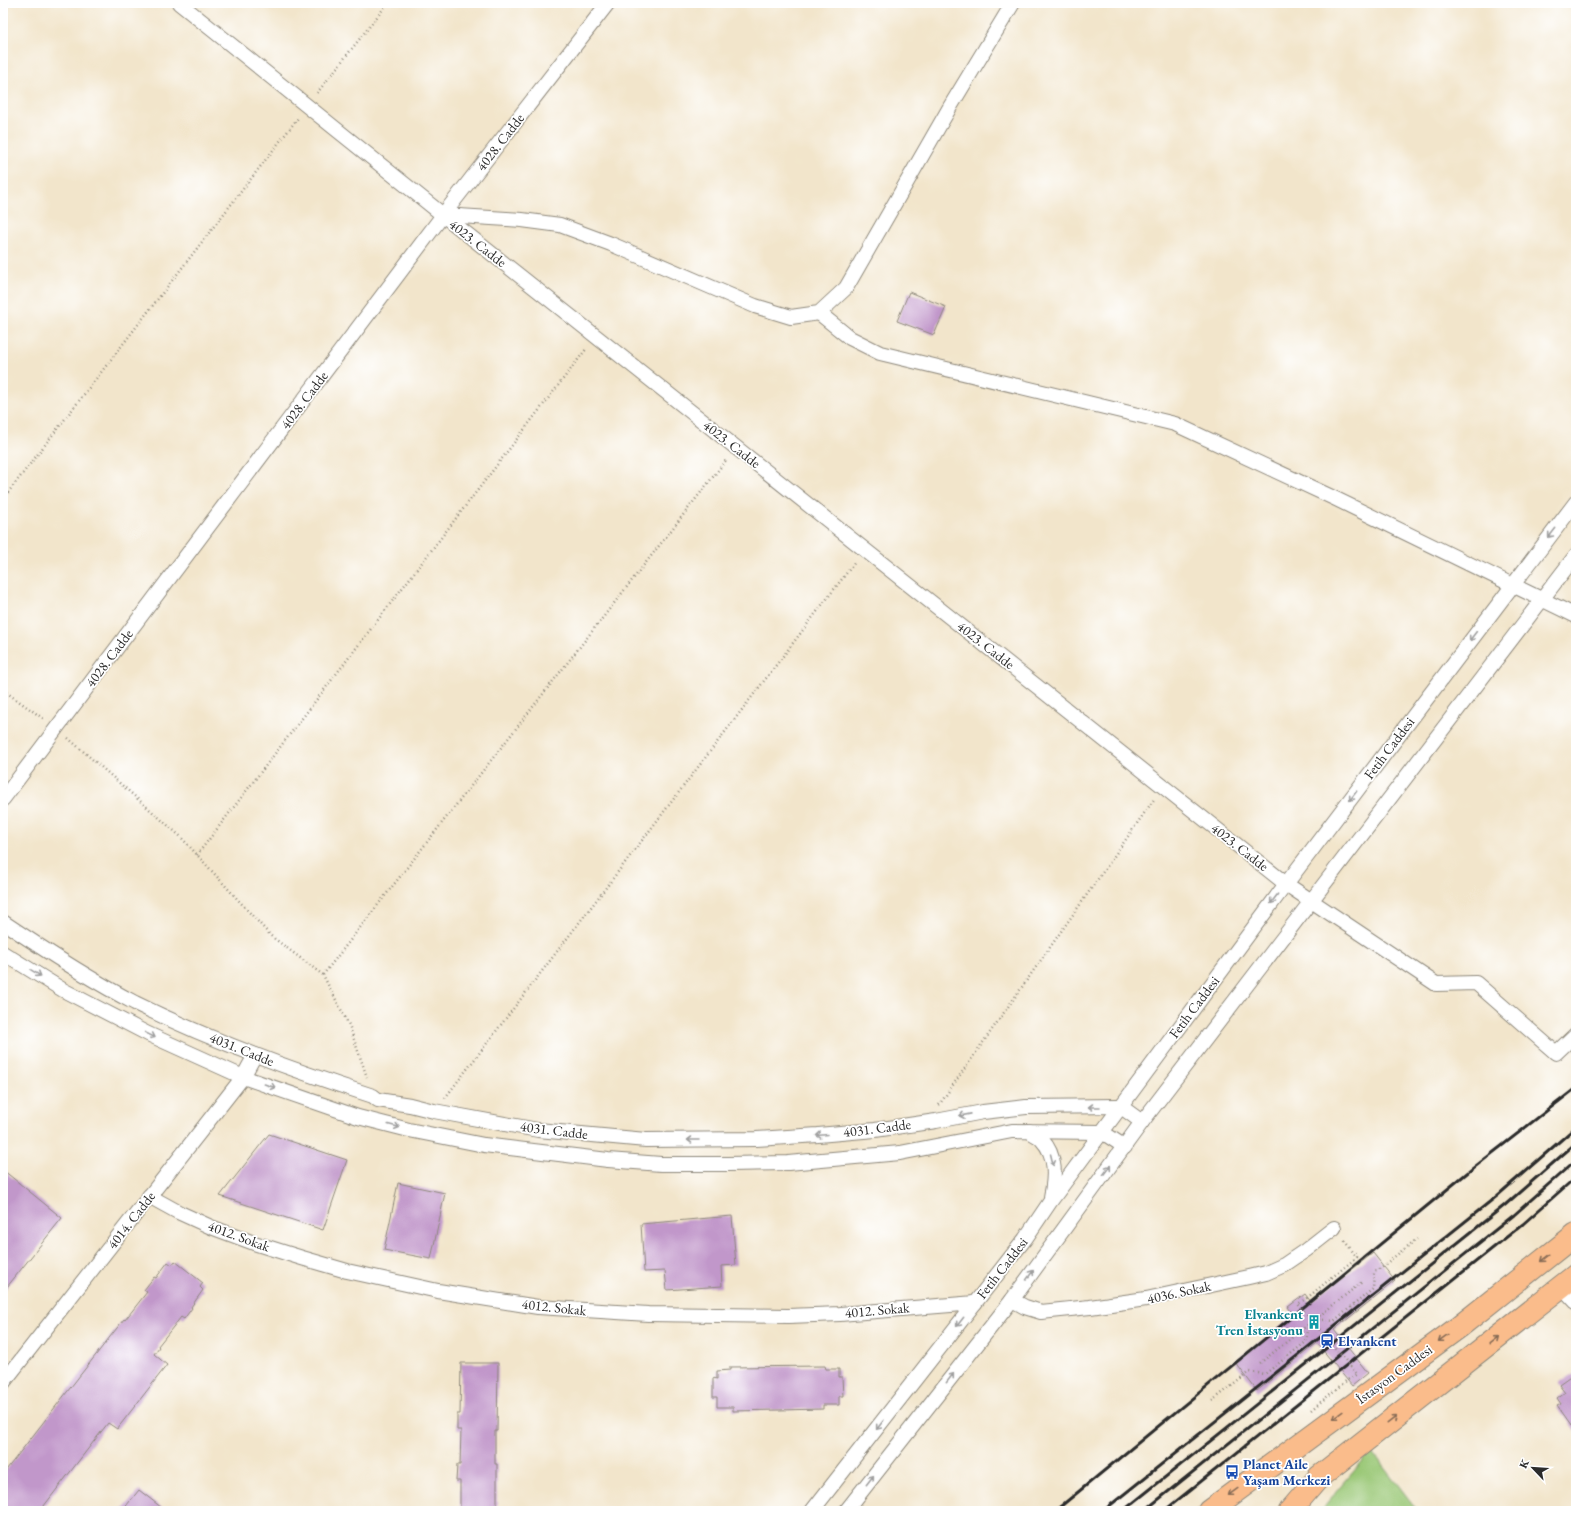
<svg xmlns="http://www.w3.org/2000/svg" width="1579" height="1514" font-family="'EB Garamond',serif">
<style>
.green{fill:#99c775;stroke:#627950}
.building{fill:#c197ca}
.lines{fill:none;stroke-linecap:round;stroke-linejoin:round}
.minor-casing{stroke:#8e887b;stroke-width:16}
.primary-casing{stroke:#8e887b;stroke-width:24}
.path{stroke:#8e887b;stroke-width:2.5;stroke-dasharray:1 3;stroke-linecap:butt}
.minor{stroke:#fff;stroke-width:14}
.primary{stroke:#fabc8b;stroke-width:22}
.rail{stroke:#2b2b2b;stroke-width:3}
.path-bridge{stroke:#8e887b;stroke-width:2.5;stroke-dasharray:1 3;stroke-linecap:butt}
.oneway{stroke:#a0a0a0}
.oneway2{stroke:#886c56}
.labels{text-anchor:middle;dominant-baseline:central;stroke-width:3.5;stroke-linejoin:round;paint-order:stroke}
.street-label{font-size:14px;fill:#2b2b2b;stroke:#fff}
.culture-label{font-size:14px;font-weight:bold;fill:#0d838f;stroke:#fff;text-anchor:end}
.transit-label{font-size:14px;font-weight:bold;fill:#164399;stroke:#fff;text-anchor:start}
</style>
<rect width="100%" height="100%" fill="#fff"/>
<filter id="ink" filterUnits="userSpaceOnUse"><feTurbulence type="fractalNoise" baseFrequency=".025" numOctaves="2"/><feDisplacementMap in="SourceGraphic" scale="8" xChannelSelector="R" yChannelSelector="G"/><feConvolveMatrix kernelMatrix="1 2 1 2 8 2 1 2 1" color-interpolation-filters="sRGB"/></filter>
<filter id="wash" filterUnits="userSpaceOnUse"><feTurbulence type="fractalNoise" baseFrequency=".012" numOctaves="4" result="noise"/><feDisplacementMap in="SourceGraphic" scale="16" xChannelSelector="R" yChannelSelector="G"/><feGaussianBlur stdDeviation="0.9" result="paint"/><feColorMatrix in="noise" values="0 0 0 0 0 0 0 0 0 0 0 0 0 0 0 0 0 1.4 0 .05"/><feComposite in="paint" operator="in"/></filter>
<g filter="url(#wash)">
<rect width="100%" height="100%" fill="#f2e5cb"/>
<path class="green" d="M 1372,1451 L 1418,1511 L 1320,1511 L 1371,1451 Z"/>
<g id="blocks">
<g class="building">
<path d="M 909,292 L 946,307 L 934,335 L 897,321 Z"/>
<path d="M 269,1134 L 347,1160 L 323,1230 L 220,1196 Z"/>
<path d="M 3,1170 L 62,1218 L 3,1292 Z"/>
<path d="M 398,1183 L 445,1193 L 431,1259 L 384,1250 Z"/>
<path d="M 732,1216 L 736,1265 L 721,1266 L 722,1286 L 667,1290 L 665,1271 L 644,1272 L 641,1224 Z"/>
<path d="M 1373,1253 L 1395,1281 L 1334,1330 L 1368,1373 L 1352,1386 L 1317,1343 L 1257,1391 L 1235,1362 L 1294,1315 L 1288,1307 L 1305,1294 L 1311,1302 Z"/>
<path d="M 175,1261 L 203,1283 L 200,1287 L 203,1290 L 191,1307 L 192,1308 L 184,1319 L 181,1317 L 158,1346 L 159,1347 L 154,1354 L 167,1365 L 117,1429 L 108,1423 L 40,1511 L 3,1511 L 3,1474 L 124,1319 L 125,1320 L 147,1292 L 144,1290 L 154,1277 L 156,1278 L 168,1262 L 172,1265 Z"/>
<path d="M 461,1363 L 498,1363 L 497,1431 L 495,1431 L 495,1464 L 497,1464 L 497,1511 L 460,1511 L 460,1481 L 456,1481 L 457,1465 L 460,1465 L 461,1430 L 457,1430 L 457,1414 L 460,1414 Z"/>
<path d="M 825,1366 L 826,1369 L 839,1369 L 839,1377 L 842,1377 L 843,1396 L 839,1396 L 839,1405 L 823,1405 L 823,1409 L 733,1411 L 733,1407 L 717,1407 L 717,1397 L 713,1397 L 713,1378 L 717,1379 L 717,1371 L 730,1370 L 730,1367 Z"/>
<path d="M 1576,1372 L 1576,1433 L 1557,1406 L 1561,1404 L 1557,1398 L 1565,1392 L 1559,1384 Z"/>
<path d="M 139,1490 L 166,1511 L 122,1511 Z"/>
</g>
</g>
</g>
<g filter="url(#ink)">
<use href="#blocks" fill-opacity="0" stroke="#8e887b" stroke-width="1"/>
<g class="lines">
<defs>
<g id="minor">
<path d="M 179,3 L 443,215 L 1286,884 L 1436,984 L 1476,983 L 1556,1053 L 1576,1034"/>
<path d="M 443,215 L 522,220 L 560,225 L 611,244 L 755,306 L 791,317 L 819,313 L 846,288 L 950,107 L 1013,3"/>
<path d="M 819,313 L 850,338 L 880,353 L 1175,424 L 1336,499 L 1576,616"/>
<path d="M 3,799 L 443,215 L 608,3"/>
<path d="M 3,922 C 46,951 89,979 135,1003 C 212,1041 292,1070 373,1096 L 378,1100 L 410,1105 L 434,1111 L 538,1130 L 646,1140 L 756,1139 L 818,1135 L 875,1130 L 936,1121 L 983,1112 L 1026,1107 L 1120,1106 L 1142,1122"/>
<path d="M 3,953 L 63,990 L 148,1034 L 243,1077 L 358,1117 L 409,1130 L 484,1145 L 608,1160 L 661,1164 L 728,1164 L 788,1163 L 900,1153 L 1012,1131 L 1102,1132 L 1125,1147"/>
<path d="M 1029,1131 C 1033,1134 1039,1136 1042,1140 C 1057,1156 1055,1178 1051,1197"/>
<path d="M 149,1196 L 178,1212 L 211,1227 L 254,1243 L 302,1258 L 347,1271 L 438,1291 L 538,1307 L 648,1314 L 788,1316 L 840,1314 L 975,1303"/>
<path d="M 1562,1287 L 1576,1302"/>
<path d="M 1012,1300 L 1025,1307 L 1041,1312 L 1090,1307 L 1146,1299 L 1249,1277 L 1266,1273 L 1284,1265 L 1306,1250 L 1334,1228"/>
<path d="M 3,1383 L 243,1077 L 255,1055"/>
<path d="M 812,1511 L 1025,1239 L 1050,1202 L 1286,884 L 1576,502"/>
<path d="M 846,1511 L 1012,1300 L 1142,1122 L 1576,555"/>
</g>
<g id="primary">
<path d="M 1209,1511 L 1459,1327 L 1576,1234"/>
<path d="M 1290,1511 L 1319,1477 L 1576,1275"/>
</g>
</defs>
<use href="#minor" class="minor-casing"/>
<use href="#primary" class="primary-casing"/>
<g class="path">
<path d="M 317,93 L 388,3"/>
<path d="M 3,499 L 298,118"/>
<path d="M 3,690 L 44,719"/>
<path d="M 68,738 L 180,836 L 271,936 L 323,975 L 349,1025 L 367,1077"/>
<path d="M 197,855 L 587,348"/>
<path d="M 323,975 L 727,459"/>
<path d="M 445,1098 L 855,562"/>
<path d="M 939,1105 L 1155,798"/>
<path d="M 1307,1298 L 1357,1257 L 1343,1239"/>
<path d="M 1315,1319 L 1334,1321 L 1373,1289 L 1374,1273 L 1417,1239"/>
<path d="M 1260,1363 L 1362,1282"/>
<path d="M 1212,1401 L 1250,1372 L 1265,1374 L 1306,1342 L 1309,1324"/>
<path d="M 1311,1410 L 1346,1381"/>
</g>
<use href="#minor" class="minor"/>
<use href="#primary" class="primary"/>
<g class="rail">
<path d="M 1055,1511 L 1472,1169 L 1576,1088"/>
<path d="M 1103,1511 L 1497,1196 L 1576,1127"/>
<path d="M 1123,1511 L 1505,1205 L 1576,1143"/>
<path d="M 1144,1511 L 1514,1215 L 1576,1160"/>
<path d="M 1164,1511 L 1523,1224 L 1576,1177"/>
</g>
<path class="path-bridge" d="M 1307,1298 L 1298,1304 L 1357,1374 L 1346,1381"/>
</g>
<defs><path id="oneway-shaft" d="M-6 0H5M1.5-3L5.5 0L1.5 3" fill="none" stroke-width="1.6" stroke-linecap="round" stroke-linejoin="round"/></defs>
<g class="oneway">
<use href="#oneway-shaft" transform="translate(1552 533) rotate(128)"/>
<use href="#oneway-shaft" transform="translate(1473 636) rotate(127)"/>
<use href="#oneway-shaft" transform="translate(1353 796) rotate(127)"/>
<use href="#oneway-shaft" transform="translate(1274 899) rotate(127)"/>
<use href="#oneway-shaft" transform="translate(36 973) rotate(31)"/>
<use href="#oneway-shaft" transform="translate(150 1035) rotate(26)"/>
<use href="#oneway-shaft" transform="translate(270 1086) rotate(19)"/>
<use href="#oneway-shaft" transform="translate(1094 1107) rotate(180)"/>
<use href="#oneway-shaft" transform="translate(965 1115) rotate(169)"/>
<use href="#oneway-shaft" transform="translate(394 1126) rotate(15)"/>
<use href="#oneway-shaft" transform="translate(822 1135) rotate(175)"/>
<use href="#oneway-shaft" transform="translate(693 1140) rotate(-180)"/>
<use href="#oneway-shaft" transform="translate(1052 1160) rotate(76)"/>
<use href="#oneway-shaft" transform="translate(1107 1170) rotate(-53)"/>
<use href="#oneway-shaft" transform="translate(1030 1275) rotate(-54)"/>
<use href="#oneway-shaft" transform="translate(960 1322) rotate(128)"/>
<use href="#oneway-shaft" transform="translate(950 1378) rotate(-52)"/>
<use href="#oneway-shaft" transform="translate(880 1425) rotate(128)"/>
<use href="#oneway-shaft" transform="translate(870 1480) rotate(-52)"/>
</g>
<g class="oneway2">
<use href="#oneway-shaft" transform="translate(1545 1258) rotate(142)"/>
<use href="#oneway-shaft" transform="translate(1443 1338) rotate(144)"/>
<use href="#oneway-shaft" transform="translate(1494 1340) rotate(-38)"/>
<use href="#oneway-shaft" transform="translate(1338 1415) rotate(144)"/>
<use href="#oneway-shaft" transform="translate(1392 1420) rotate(-38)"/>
<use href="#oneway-shaft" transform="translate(1233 1492) rotate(144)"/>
</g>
</g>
<defs>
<symbol id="building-bare" viewBox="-9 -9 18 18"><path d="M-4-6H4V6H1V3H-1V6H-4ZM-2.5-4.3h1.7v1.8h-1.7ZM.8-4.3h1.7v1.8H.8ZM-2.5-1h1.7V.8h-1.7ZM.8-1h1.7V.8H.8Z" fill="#0f9aa8" stroke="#fff" stroke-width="2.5" paint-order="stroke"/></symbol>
<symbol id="station-bare" viewBox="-9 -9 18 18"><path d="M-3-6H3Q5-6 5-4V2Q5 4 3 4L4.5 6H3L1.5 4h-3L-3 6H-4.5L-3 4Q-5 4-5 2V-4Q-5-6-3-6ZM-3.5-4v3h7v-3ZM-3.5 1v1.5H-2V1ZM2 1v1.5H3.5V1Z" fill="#1a4fb4" stroke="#fff" stroke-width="2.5" paint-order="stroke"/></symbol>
<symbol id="bus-bare" viewBox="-9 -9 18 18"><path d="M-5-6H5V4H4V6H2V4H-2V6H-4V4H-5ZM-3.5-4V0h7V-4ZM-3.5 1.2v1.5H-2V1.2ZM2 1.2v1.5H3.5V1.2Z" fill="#1a4fb4" stroke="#fff" stroke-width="2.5" paint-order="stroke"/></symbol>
</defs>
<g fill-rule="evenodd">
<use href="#building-bare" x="1304" y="1312" width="20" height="20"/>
<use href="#station-bare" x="1317" y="1331" width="20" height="20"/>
<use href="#bus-bare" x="1222" y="1462" width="20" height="20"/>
</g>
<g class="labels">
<g class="street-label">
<text transform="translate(500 142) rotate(-52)">4028. Cadde</text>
<text transform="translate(478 243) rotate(38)">4023. Cadde</text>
<text transform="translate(304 400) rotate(-53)">4028. Cadde</text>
<text transform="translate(732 444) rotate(38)">4023. Cadde</text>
<text transform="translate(986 645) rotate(38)">4023. Cadde</text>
<text transform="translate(109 658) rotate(-53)">4028. Cadde</text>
<text transform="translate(1389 748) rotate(-53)">Fetih Caddesi</text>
<text transform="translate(1240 847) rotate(38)">4023. Cadde</text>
<text transform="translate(1194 1007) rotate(-53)">Fetih Caddesi</text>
<text transform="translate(242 1049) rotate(22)">4031. Cadde</text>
<text transform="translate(877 1128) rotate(-7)">4031. Cadde</text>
<text transform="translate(554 1130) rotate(7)">4031. Cadde</text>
<text transform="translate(131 1220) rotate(-52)">4014. Cadde</text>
<text transform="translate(239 1236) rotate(20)">4012. Sokak</text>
<text transform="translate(1002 1268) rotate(-52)">Fetih Caddesi</text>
<text transform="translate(1179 1292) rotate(-12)">4036. Sokak</text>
<text transform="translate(554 1307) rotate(6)">4012. Sokak</text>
<text transform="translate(877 1310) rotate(-5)">4012. Sokak</text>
<text transform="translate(1394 1374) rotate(-36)">İstasyon Caddesi</text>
</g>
<g class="culture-label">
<text x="1303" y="1314">Elvankent<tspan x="1303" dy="16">Tren İstasyonu</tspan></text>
</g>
<g class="transit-label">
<text x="1338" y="1341">Elvankent</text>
<text x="1243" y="1464">Planet Aile<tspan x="1243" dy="16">Yaşam Merkezi</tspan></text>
</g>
</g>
<rect width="1579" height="1514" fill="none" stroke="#fff" stroke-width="16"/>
<g transform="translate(1533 1468) rotate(295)" stroke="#ffffff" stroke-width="3" paint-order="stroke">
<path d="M0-3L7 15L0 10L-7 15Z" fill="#2b2b2b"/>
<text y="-6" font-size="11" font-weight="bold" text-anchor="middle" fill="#2b2b2b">K</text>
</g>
</svg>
